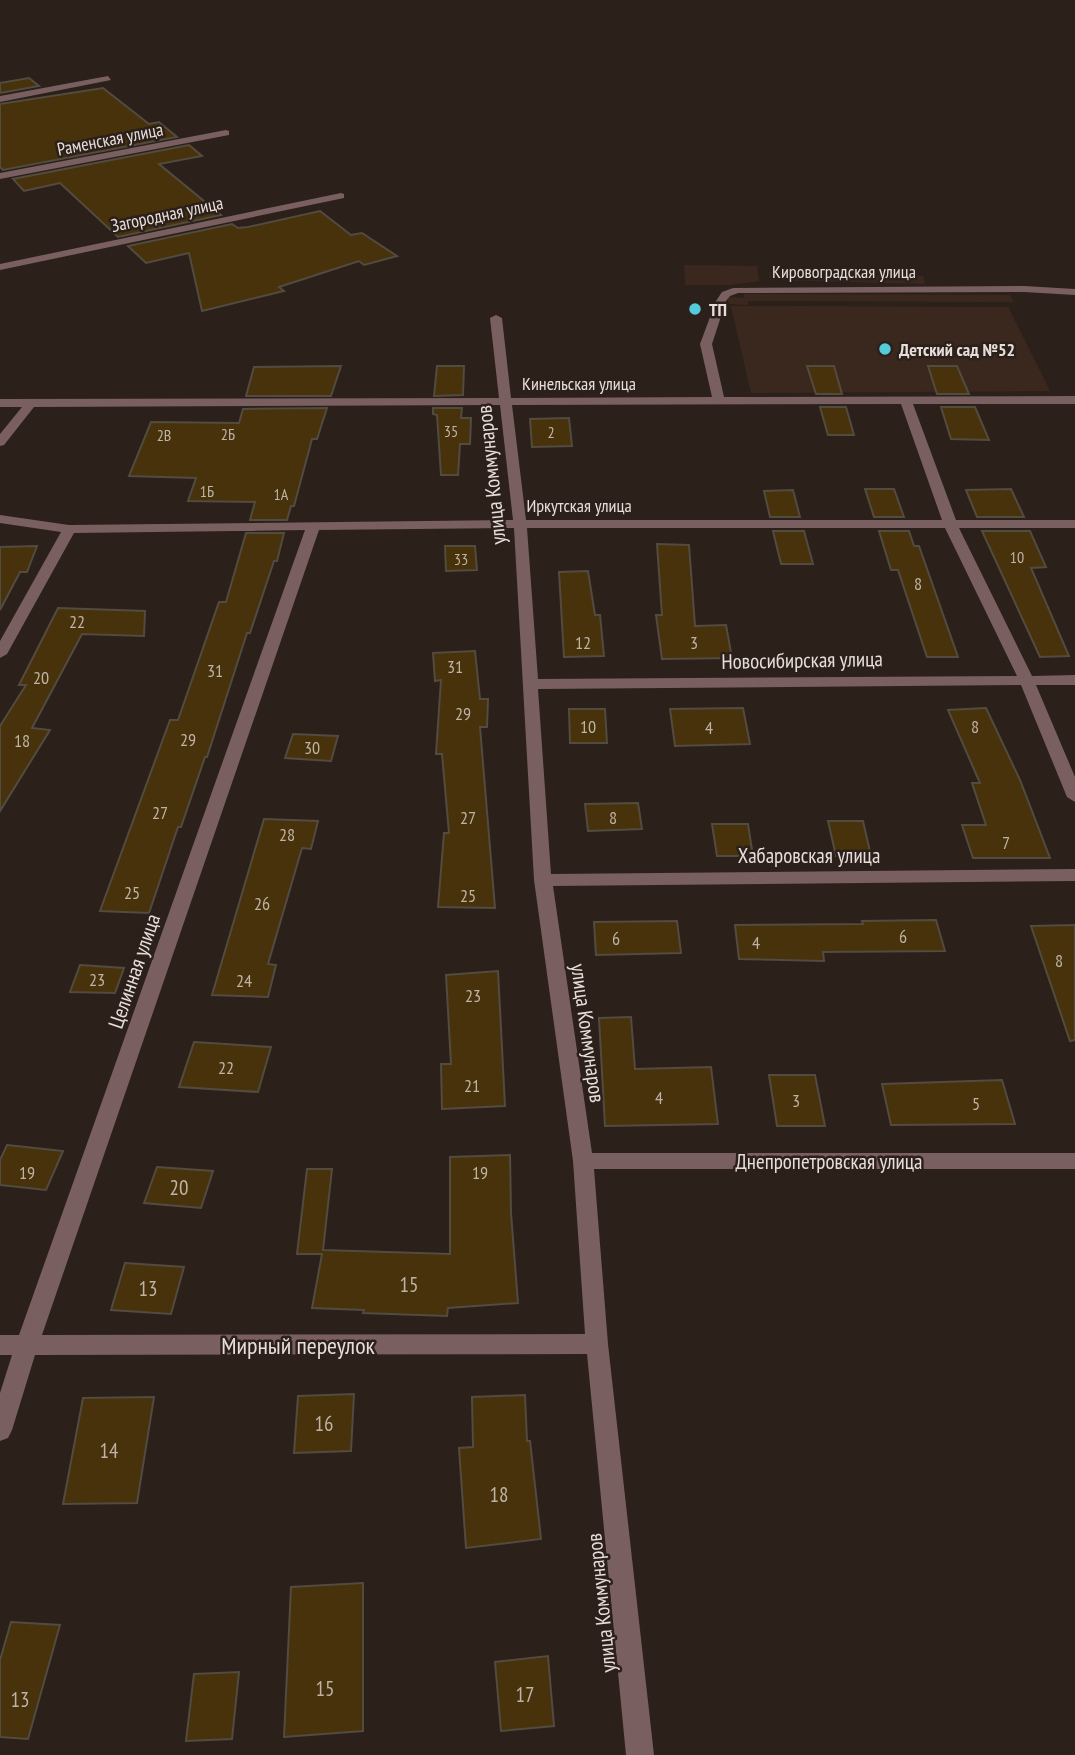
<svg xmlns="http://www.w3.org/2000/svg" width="1075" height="1755" font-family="'PT Sans Narrow',sans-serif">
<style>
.built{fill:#3a281f}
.building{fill:#47320b;stroke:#524b3f;stroke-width:2}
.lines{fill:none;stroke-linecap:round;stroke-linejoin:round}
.street{fill:#795f60;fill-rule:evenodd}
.poi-dot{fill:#53cbdb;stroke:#2c201b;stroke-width:2.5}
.labels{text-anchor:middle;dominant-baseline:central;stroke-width:5;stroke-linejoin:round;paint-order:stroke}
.far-number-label{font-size:16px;fill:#bfb3a6}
.far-street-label{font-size:18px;fill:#e7deda;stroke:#2c201b}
.far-poi-label{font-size:18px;font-weight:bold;fill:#e7deda;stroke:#2c201b;text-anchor:start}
.number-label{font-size:18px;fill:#bfb3a6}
.street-label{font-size:21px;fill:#e7deda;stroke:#2c201b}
.near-number-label{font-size:21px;fill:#bfb3a6}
.near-street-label{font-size:24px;fill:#e7deda;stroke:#2c201b}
</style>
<rect width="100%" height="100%" fill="#2c201b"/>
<g class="built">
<path d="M 684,265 L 757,266 L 759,281 L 730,285 L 685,285 Z"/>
<path d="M 769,272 L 923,276 L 925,284 L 770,280 Z"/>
<path d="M 744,294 L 1010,295 L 1014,302 L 748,301 L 748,305 L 729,304 L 727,297 L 744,298 Z"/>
<path d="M 731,306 L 1008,307 L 1050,391 L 751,393 Z"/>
</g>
<g class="building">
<path d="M 29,78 L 39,86 L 0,93 L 0,83 Z"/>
<path d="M 103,88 L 149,124 L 159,122 L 177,137 L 3,170 L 0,167 L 0,104 Z"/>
<path d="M 189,145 L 202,156 L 159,164 L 221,215 L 118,237 L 60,183 L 24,191 L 13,179 Z"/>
<path d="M 320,211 L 351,235 L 362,233 L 397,256 L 364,265 L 359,261 L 279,287 L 284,291 L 202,311 L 189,253 L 146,263 L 128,246 L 232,224 L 238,228 L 248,227 Z"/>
<path d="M 341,366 L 331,396 L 246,396 L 254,367 Z"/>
<path d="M 437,366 L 464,366 L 463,395 L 434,396 Z"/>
<path d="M 807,366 L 834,366 L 842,394 L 816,394 Z"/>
<path d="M 928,366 L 957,366 L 969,394 L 937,394 Z"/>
<path d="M 820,407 L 846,407 L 854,435 L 828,435 Z"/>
<path d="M 941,407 L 975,407 L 989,440 L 951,439 Z"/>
<path d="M 327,408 L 317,439 L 312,439 L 294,506 L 291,506 L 287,520 L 250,520 L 255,502 L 188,501 L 196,478 L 129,476 L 151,422 L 239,423 L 243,409 Z"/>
<path d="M 433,408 L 462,408 L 461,418 L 471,418 L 470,444 L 460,444 L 458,475 L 441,475 L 437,415 L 433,414 Z"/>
<path d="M 569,418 L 572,446 L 532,447 L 530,419 Z"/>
<path d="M 865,489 L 894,489 L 904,517 L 874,517 Z"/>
<path d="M 1011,489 L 1024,517 L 977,517 L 966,490 Z"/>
<path d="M 793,490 L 800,517 L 770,517 L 764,491 Z"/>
<path d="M 773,531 L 804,531 L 813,564 L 781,564 Z"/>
<path d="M 879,531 L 909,531 L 914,546 L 919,546 L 958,657 L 927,657 L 898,570 L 891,570 Z"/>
<path d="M 982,531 L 1030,531 L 1046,567 L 1031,568 L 1069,656 L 1040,657 Z"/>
<path d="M 246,533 L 284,533 L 277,561 L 274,561 L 250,633 L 247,633 L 207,757 L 205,757 L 181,827 L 178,827 L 149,913 L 100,911 L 170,720 L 178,720 L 219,602 L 226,602 Z"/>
<path d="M 657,544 L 689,545 L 695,626 L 726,625 L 732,658 L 662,659 L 656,615 L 662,615 Z"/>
<path d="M 37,546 L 27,572 L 20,572 L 0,610 L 0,547 Z"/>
<path d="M 445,546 L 475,546 L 477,570 L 446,571 Z"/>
<path d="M 588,571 L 595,615 L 600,615 L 604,656 L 564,657 L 559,572 Z"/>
<path d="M 58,608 L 145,611 L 144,636 L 82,634 L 32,728 L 50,730 L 0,811 L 0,726 L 26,685 L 19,685 Z"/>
<path d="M 475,651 L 480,699 L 488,699 L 487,727 L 480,727 L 495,908 L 438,907 L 444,833 L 449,833 L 442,754 L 436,754 L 441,680 L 435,681 L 433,653 Z"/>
<path d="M 743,708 L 750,744 L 675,746 L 670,709 Z"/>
<path d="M 986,708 L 1020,780 L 1050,858 L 973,858 L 962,825 L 986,825 L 972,783 L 980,783 L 948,710 Z"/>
<path d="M 569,709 L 605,709 L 607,743 L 570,743 Z"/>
<path d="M 293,734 L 338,736 L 331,761 L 285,758 Z"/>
<path d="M 638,803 L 642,829 L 588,831 L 585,804 Z"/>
<path d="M 264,819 L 318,821 L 311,849 L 302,848 L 268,964 L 276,965 L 268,997 L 212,995 Z"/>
<path d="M 828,821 L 863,821 L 871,856 L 836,856 Z"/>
<path d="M 712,824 L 748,824 L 753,856 L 717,856 Z"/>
<path d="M 936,920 L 945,951 L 823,952 L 824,961 L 739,959 L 735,925 L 863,924 L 862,921 Z"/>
<path d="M 677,921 L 681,953 L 596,955 L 594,922 Z"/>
<path d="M 1075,925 L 1075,1040 L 1070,1041 L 1031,926 Z"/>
<path d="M 80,965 L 124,968 L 115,993 L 70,992 Z"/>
<path d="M 498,971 L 505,1106 L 442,1109 L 441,1064 L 451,1064 L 446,975 Z"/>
<path d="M 631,1017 L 635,1069 L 711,1067 L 718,1124 L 605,1126 L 599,1018 Z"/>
<path d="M 194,1042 L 271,1047 L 258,1092 L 179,1087 Z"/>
<path d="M 769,1075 L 815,1075 L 825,1126 L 777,1126 Z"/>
<path d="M 1002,1080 L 1015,1124 L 891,1125 L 882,1084 Z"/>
<path d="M 7,1145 L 63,1151 L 46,1190 L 0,1185 L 0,1160 Z"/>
<path d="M 510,1155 L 511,1213 L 518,1303 L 448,1308 L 447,1316 L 363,1313 L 364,1310 L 312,1308 L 322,1254 L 297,1254 L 307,1169 L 332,1169 L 323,1250 L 450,1254 L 450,1157 Z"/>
<path d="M 157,1167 L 213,1171 L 201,1208 L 144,1203 Z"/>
<path d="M 125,1263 L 184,1267 L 171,1314 L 111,1310 Z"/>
<path d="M 354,1394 L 351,1451 L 294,1453 L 298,1396 Z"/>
<path d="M 525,1395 L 527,1441 L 530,1441 L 541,1539 L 466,1548 L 459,1448 L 473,1447 L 472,1397 Z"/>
<path d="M 154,1397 L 137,1503 L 63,1504 L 83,1398 Z"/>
<path d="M 363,1583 L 363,1731 L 284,1737 L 291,1587 Z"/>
<path d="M 11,1622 L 60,1625 L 28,1739 L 0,1737 L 0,1660 Z"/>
<path d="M 548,1656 L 554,1726 L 501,1731 L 495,1662 Z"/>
<path d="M 239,1672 L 232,1739 L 186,1741 L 194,1674 Z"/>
</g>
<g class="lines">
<g class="street">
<path d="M 108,76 L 111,80 L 0,102 L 0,96 Z"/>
<path d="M 226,130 L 229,131 L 229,135 L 0,179 L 0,173 Z"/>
<path d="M 341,193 L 344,194 L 344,198 L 0,270 L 0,264 Z"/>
<path d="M 1024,286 L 1075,289 L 1075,295 L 1024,292 L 738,293 L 730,296 L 726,301 L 712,344 L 724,397 L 1075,396 L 1075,404 L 913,404 L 956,520 L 1075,520 L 1075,528 L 959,528 L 1032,676 L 1075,675 L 1075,685 L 1036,685 L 1075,777 L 1075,802 L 1067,797 L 1021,685 L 538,689 L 551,874 L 1075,869 L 1075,881 L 553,886 L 592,1153 L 1075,1153 L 1075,1169 L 594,1169 L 608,1344 L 654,1755 L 626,1755 L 587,1354 L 35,1355 L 12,1430 L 8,1438 L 0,1441 L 0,1393 L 12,1355 L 0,1355 L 0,1335 L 19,1335 L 305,530 L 74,533 L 7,654 L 0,658 L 0,641 L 61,532 L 0,523 L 0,515 L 69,525 L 513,520 L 500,405 L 34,407 L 4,445 L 0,446 L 0,434 L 22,407 L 0,407 L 0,399 L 499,398 L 490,318 L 496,315 L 502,318 L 511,398 L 712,397 L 700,344 L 716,301 L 722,292 L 733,288 ZM 901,404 L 942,520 L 526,520 L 512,405 ZM 514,528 L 534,880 L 573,1161 L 585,1334 L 42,1335 L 319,530 ZM 527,528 L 945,528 L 1017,676 L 538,679 Z"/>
</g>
</g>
<g class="poi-dot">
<circle cx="695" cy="309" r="7"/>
<circle cx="885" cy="349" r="7"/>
</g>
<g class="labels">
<g class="far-number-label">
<text x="451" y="431">35</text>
<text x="551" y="432">2</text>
<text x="228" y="434">2Б</text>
<text x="164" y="435">2В</text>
<text x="207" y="491">1Б</text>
<text x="281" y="494">1А</text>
<text x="1017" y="557">10</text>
<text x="461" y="559">33</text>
</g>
<g class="far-street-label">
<text transform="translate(110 139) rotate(-11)">Раменская улица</text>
<text transform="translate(167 214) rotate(-12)">Загородная улица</text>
<text x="844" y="271">Кировоградская улица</text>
<text x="579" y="383">Кинельская улица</text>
<text x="579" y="505">Иркутская улица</text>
</g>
<g class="far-poi-label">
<text x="709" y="309">ТП</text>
<text x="899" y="349">Детский сад №52</text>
</g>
<g class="number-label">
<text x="918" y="583">8</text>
<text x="77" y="621">22</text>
<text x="583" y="642">12</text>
<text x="694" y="642">3</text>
<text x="455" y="666">31</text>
<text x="215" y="670">31</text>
<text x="41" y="677">20</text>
<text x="463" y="713">29</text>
<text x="588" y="726">10</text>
<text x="975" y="726">8</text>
<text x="709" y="727">4</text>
<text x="188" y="739">29</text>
<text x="22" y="740">18</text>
<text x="312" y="747">30</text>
<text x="160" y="812">27</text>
<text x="468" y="817">27</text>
<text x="613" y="817">8</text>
<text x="287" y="834">28</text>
<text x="1006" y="842">7</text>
<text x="132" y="892">25</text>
<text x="468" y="895">25</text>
<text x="262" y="903">26</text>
<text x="903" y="936">6</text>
<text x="616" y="938">6</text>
<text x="756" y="942">4</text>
<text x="1059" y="960">8</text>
<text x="97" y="979">23</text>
<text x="244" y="980">24</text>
<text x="473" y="995">23</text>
<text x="226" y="1067">22</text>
<text x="472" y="1085">21</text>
<text x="659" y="1097">4</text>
<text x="796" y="1100">3</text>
<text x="976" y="1103">5</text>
<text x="27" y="1172">19</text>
<text x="480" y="1172">19</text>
</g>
<g class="street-label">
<text transform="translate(491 475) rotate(-96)">улица Коммунаров</text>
<text transform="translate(802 660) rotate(-1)">Новосибирская улица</text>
<text x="809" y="855">Хабаровская улица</text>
<text transform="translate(134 971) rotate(-71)">Целинная улица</text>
<text transform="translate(588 1033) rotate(82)">улица Коммунаров</text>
<text x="829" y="1161">Днепропетровская улица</text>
<text transform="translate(601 1603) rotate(-96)">улица Коммунаров</text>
</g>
<g class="near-number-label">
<text x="179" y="1187">20</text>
<text x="409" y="1284">15</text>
<text x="148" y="1288">13</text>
<text x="324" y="1423">16</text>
<text x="109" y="1450">14</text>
<text x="499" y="1494">18</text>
<text x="325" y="1688">15</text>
<text x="525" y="1694">17</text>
<text x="20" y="1699">13</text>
</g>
<g class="near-street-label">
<text x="298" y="1345">Мирный переулок</text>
</g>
</g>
</svg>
